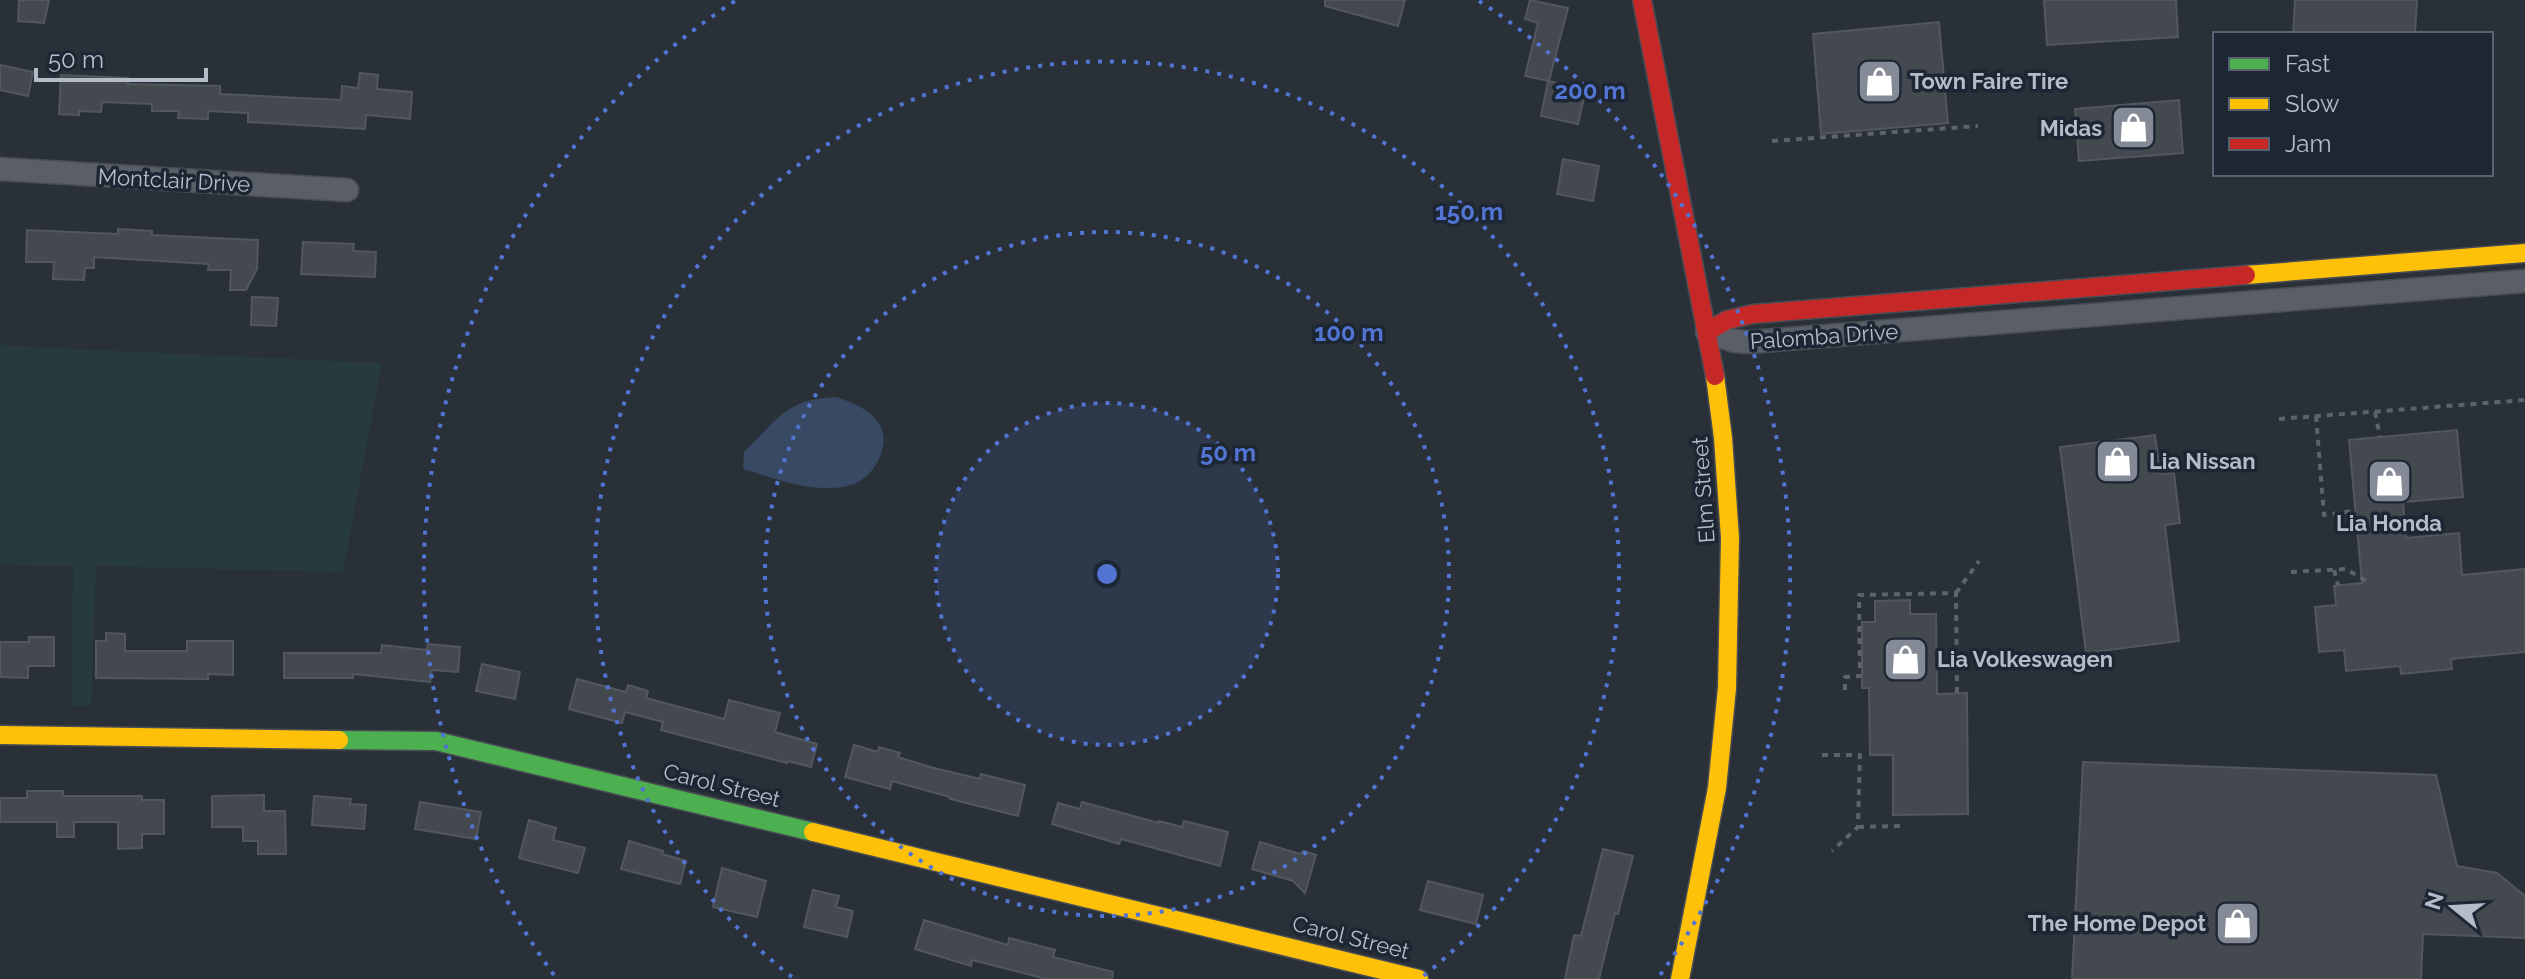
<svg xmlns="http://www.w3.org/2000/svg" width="2525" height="979" font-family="Raleway,sans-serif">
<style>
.green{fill:#273a3e}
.water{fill:#384963}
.building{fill:#444950;stroke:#52575f;stroke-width:2}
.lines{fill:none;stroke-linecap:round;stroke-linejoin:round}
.street-casing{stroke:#484c53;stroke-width:25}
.fast-casing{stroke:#484c53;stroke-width:21}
.slow-casing{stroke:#484c53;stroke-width:21}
.jam-casing{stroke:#484c53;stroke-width:21}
.path{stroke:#5d636a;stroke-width:4;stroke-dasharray:6 6;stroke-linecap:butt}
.street{stroke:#5a5e66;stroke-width:22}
.fast{stroke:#4caf50;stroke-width:18}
.slow{stroke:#ffc107;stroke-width:18}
.jam{stroke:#c62828;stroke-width:18}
.ring{fill:none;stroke:#5274d3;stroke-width:4;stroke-dasharray:4 8}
.labels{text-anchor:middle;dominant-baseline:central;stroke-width:7;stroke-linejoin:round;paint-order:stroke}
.poi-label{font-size:22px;font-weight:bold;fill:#b4bcc9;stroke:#1d2633;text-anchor:start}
.street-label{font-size:22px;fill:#b4bcc9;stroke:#1d2633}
.centre{fill:#5274d3;stroke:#1d2633;stroke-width:4}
.ring-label{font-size:24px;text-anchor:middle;font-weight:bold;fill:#5274d3;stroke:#1d2633;stroke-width:7;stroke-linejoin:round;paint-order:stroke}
</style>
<rect width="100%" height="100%" fill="#2a3038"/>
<path class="green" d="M 0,344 L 10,346 L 382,363 L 343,572 L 96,566 L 91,706 L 71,706 L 73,566 L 0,565 Z"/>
<path class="water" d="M 836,397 C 868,407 896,424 878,461 C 872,472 864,481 851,485 C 815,495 778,479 743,469 L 744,452 C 777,420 786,399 836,397 Z"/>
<g class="building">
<path d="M 19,0 L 49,0 L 44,23 L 18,21 Z"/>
<path d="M 1325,0 L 1405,0 L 1398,26 L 1325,6 Z"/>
<path d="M 1530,0 L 1568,8 L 1549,81 L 1525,76 L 1538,23 L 1525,19 Z"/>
<path d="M 2044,0 L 2176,0 L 2178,37 L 2047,45 Z"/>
<path d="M 2295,0 L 2417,0 L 2415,34 L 2293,34 Z"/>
<path d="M 1939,22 L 1948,123 L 1821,134 L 1813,34 Z"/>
<path d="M 0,65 L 33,72 L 28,96 L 0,90 Z"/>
<path d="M 360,73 L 378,75 L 377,89 L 412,92 L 410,119 L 366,115 L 365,129 L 248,122 L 248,113 L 208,111 L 208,119 L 178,118 L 179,111 L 152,111 L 152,104 L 102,102 L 101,112 L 79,111 L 79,115 L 59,114 L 61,75 L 128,78 L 128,84 L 220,86 L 220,94 L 341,100 L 342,86 L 358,88 Z"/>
<path d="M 1548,81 L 1576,87 L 1574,96 L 1584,98 L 1578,124 L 1541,116 Z"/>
<path d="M 2179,100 L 2183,153 L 2079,161 L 2075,109 Z"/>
<path d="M 1563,159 L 1599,166 L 1593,201 L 1557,194 Z"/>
<path d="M 118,229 L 152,231 L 152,235 L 258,240 L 257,269 L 246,290 L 230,290 L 231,270 L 208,270 L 209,264 L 94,257 L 94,268 L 85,268 L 84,280 L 53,279 L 54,262 L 26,262 L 27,230 L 118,234 Z"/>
<path d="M 303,242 L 354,244 L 353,251 L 376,252 L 375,277 L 301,274 Z"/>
<path d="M 252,297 L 278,298 L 276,326 L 251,325 Z"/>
<path d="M 2457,430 L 2463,497 L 2403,502 L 2406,538 L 2459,533 L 2462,575 L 2525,569 L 2525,652 L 2451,659 L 2452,669 L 2401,674 L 2400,666 L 2346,671 L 2344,650 L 2319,652 L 2315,607 L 2336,605 L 2334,586 L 2362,583 L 2349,440 Z"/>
<path d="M 2155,435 L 2160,474 L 2174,473 L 2180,523 L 2165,525 L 2179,641 L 2086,653 L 2060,447 Z"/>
<path d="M 1910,600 L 1910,614 L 1936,614 L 1937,694 L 1967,693 L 1968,814 L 1893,815 L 1893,755 L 1870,755 L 1869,688 L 1862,688 L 1862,622 L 1875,622 L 1875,601 Z"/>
<path d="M 106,633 L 125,634 L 125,651 L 187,651 L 187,641 L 233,641 L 233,675 L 208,674 L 208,679 L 96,678 L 96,641 L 106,641 Z"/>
<path d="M 29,637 L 54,637 L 54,666 L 28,666 L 28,678 L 0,677 L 0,642 L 29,642 Z"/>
<path d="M 428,644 L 460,647 L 458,672 L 432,670 L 430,682 L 353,674 L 353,678 L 284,678 L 284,653 L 381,653 L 382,645 L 427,650 Z"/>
<path d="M 482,664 L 520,672 L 515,699 L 476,691 Z"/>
<path d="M 577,679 L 626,692 L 628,685 L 648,691 L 646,698 L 724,719 L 729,700 L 780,713 L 775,732 L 817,744 L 811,767 L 788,761 L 787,763 L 661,730 L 663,722 L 625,712 L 622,723 L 569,709 Z"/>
<path d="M 854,745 L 878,752 L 879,747 L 900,753 L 898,757 L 930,767 L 980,779 L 981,774 L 1025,785 L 1018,816 L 950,799 L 950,797 L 892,781 L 890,789 L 845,777 Z"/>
<path d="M 2083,762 L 2436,775 L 2457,866 L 2497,873 L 2525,896 L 2525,938 L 2423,934 L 2421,979 L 2072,979 Z"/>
<path d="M 27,791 L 63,791 L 63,796 L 142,796 L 142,800 L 164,800 L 164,834 L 142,834 L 142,848 L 118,849 L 118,822 L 74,822 L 74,837 L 57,837 L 57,822 L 0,822 L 0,798 L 27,798 Z"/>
<path d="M 264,795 L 264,811 L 285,811 L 286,854 L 258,854 L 258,841 L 243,841 L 243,827 L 212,827 L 212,796 Z"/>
<path d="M 314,796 L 351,799 L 350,804 L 366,805 L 364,829 L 312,825 Z"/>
<path d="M 420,802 L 481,812 L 476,839 L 415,829 Z"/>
<path d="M 1082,802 L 1159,823 L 1159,821 L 1182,827 L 1184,821 L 1228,832 L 1220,866 L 1121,839 L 1119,844 L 1052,824 L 1058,803 L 1080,809 Z"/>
<path d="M 529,820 L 556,828 L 553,840 L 585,848 L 578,873 L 519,858 Z"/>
<path d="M 629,841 L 663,851 L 662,854 L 686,861 L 680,884 L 621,869 Z"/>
<path d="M 1260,842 L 1300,854 L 1303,851 L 1316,855 L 1305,893 L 1293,881 L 1252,869 Z"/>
<path d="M 1603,849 L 1633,856 L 1618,914 L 1615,913 L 1599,979 L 1565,979 L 1574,935 L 1581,936 Z"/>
<path d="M 722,868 L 766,881 L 757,917 L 713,907 Z"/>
<path d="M 1428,881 L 1483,895 L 1476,924 L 1420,910 Z"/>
<path d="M 813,890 L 839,896 L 836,907 L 853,911 L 847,937 L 804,927 Z"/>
<path d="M 924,920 L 1008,945 L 1009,938 L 1055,950 L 1053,957 L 1113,972 L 1112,979 L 1046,979 L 972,960 L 971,966 L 915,949 Z"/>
</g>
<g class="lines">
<defs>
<g id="street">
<path d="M 0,169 L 347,190"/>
<path d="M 1707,332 L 1734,341 L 1750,342 L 2525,281"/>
</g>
<path id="fast" d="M 339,740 L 436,741 L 813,832"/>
<g id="slow">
<path d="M 2246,275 L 2525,253"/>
<path d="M 0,735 L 339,740"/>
<path d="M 813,832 L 1419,979"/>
<path d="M 1680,979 L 1717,788 L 1727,688 L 1730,538 L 1723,438 L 1715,376"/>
</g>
<g id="jam">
<path d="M 1642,0 L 1715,376"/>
<path d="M 1707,332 L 1727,320 L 1753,314 L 2246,275"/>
</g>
</defs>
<use href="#street" class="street-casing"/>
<use href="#fast" class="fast-casing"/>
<use href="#slow" class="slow-casing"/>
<use href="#jam" class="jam-casing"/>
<g class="path">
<path d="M 1772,141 L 1978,126"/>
<path d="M 2375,412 L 2380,437"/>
<path d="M 2316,416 L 2324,515 L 2355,511"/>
<path d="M 2279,419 L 2525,400"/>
<path d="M 2334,570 L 2338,585"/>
<path d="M 2291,572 L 2346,569 L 2368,582"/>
<path d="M 1956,593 L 1979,561"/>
<path d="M 1845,690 L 1845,677 L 1860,676 L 1859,595 L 1956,593 L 1957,693"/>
<path d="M 1822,755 L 1860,755 L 1858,827 L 1832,851"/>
<path d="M 1858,827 L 1903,826"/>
</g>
<use href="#street" class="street"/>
<use href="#fast" class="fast"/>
<use href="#slow" class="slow"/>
<use href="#jam" class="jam"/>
</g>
<circle cx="1107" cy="574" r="171" fill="#5274d3" fill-opacity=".12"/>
<g class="ring">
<circle cx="1107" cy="574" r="171"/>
<circle cx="1107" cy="574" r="342"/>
<path d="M792 977A512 512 0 1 1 1422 977"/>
<path d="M554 975A683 683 0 0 1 735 1M1479 1A683 683 0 0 1 1660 975"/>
</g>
<defs>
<symbol id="shop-square" viewBox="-11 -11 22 22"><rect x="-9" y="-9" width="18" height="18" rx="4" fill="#848b96" stroke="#1d2633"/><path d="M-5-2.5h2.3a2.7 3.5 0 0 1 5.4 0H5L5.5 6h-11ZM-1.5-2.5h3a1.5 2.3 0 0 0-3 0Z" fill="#fff"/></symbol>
</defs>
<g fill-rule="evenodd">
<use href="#shop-square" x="1854" y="56" width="51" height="51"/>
<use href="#shop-square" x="2108" y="102" width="51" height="51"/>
<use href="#shop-square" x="2092" y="436" width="51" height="51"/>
<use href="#shop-square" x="2364" y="456" width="51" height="51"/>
<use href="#shop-square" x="1880" y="634" width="51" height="51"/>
<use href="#shop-square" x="2212" y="898" width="51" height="51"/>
</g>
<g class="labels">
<g class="poi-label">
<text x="1910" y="81">Town Faire Tire</text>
<text x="2102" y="128" text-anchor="end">Midas</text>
<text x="2149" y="461">Lia Nissan</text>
<text x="2389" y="523" text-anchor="middle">Lia Honda</text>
<text x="1937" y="659">Lia Volkeswagen</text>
<text x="2206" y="923" text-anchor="end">The Home Depot</text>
</g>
<g class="street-label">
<text transform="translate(174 180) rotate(3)">Montclair Drive</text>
<text transform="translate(1824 336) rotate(-4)">Palomba Drive</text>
<text transform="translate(1703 490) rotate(-94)">Elm Street</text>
<text transform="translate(722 785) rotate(14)">Carol Street</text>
<text transform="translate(1351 937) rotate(14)">Carol Street</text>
</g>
</g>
<circle cx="1107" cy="574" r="12" class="centre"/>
<g class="ring-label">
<text x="1590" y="99">200 m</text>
<text x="1469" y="220">150 m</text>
<text x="1349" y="341">100 m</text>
<text x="1228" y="461">50 m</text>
</g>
<rect x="2213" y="32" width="280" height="144" fill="#1d2633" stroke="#59626f" stroke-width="2"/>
<rect x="2229" y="58" width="40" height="12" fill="#4caf50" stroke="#59626f" stroke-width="2"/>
<text x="2285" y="72" font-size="24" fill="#b4bcc9">Fast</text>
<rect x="2229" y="98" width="40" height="12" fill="#ffc107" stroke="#59626f" stroke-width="2"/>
<text x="2285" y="112" font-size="24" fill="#b4bcc9">Slow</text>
<rect x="2229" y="138" width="40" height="12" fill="#c62828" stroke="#59626f" stroke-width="2"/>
<text x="2285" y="152" font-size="24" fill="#b4bcc9">Jam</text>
<g transform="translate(2453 907) rotate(288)" stroke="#1d2633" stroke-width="6" paint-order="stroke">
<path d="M0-6L14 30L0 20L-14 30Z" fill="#b4bcc9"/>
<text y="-12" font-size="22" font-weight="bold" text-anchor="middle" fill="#b4bcc9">N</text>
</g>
<path d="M36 68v12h170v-12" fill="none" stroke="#b4bcc9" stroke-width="4"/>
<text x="48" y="68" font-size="24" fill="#b4bcc9" stroke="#1d2633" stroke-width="6" paint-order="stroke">50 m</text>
</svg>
